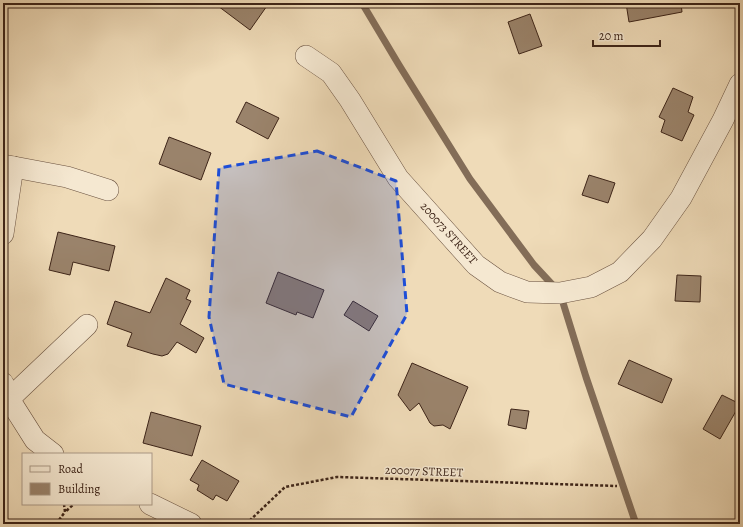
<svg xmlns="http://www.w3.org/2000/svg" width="743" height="527" font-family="Alegreya,serif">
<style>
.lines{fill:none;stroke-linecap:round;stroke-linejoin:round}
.stream{stroke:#836d58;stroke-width:7}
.building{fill:#9a836b;stroke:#3d2418}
.street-casing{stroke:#6a5240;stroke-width:22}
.path{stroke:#3d2418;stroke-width:2.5;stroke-dasharray:3 2;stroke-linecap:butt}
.street{stroke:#f5e8d1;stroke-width:21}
.marked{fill:#1d4ed8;fill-opacity:0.2;stroke:#1d4ed8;stroke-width:3;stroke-dasharray:8 5;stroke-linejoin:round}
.labels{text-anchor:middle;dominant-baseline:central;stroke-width:3;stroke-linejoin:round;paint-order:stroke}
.street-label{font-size:12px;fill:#3d2418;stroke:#f5e8d1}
</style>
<rect width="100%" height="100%" fill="#efdbb8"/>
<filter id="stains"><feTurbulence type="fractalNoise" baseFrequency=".005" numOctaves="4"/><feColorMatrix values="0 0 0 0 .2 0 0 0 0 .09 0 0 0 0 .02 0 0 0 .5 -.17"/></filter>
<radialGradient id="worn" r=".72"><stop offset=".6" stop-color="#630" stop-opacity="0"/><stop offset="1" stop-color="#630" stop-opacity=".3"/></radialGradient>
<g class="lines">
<path class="stream" d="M 362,3 L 399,65 L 470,179 L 534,265 L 560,293 L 586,377 L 636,524"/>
</g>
<g class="building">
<path d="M 214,3 L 269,3 L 250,30 Z"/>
<path d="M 626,3 L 681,3 L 682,12 L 629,22 Z"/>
<path d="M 530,14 L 542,46 L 519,54 L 508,22 Z"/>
<path d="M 673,88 L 693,97 L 688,112 L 694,115 L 682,141 L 661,132 L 665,120 L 659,117 Z"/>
<path d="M 246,102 L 279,118 L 268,139 L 236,122 Z"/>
<path d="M 169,137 L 211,153 L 201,180 L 159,164 Z"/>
<path d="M 589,175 L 615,183 L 608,203 L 582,195 Z"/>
<path d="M 58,232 L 115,246 L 109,271 L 73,262 L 70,275 L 49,270 Z"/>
<path d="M 278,272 L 324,290 L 313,318 L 297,312 L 296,315 L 266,303 Z"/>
<path d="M 677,275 L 701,276 L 700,302 L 675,301 Z"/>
<path d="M 166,278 L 190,290 L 186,299 L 191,301 L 180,324 L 204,338 L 196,353 L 177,342 L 168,354 L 162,356 L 153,354 L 127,346 L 132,333 L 107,324 L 115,301 L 150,313 Z"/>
<path d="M 353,301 L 378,316 L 369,331 L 344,315 Z"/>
<path d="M 629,360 L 672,379 L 662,403 L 618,384 Z"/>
<path d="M 412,363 L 468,387 L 450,429 L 443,425 L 434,426 L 430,423 L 419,403 L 410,411 L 398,395 Z"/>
<path d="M 722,395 L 740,404 L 720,439 L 703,429 Z"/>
<path d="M 511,409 L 529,411 L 526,429 L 508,425 Z"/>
<path d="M 151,412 L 201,426 L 192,456 L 143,443 Z"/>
<path d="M 202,460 L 239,481 L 227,501 L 216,495 L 213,500 L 197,490 L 199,485 L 190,480 Z"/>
</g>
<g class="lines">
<defs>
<g id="street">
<path d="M 306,56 L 331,73 L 350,100 L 398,178 L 476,265 L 500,282 L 527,292 L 560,293 L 591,287 L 620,272 L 652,239 L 681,198 L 723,120 L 740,84"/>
<path d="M 3,165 L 67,177 L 108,190"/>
<path d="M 3,234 L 13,167"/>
<path d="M 3,383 L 9,399 L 35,440 L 53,454"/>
<path d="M 9,399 L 87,325"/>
<path d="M 150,504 L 191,524"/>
</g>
</defs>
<use href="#street" class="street-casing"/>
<g class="path">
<path d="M 64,504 L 65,512 L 74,504"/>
<path d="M 56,524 L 65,512"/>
<path d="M 246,524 L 285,487 L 337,477 L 617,486"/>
</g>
<use href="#street" class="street"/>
</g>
<path class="marked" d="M 317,151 L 396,181 L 407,314 L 351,417 L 224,384 L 209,317 L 219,168 Z"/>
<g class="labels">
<g class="street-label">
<text transform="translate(449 233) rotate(48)">200073 STREET</text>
<text transform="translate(424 471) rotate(2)">200077 STREET</text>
</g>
</g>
<rect width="743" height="527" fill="none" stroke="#efdbb8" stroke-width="16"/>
<rect x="4" y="4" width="735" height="519" fill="none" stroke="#3d2418" stroke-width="2"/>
<rect x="8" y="8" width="727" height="511" fill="none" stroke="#3d2418"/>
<rect x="22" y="453" width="130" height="52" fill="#f5e8d1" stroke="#ab9a87"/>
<rect x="30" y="466" width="20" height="6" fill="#f5e8d1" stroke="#ab9a87"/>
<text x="58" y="473" font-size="12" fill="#3d2418">Road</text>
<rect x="30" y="483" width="20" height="12" fill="#9a836b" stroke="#ab9a87"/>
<text x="58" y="493" font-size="12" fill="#3d2418">Building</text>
<path d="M593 40v6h67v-6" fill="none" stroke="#3d2418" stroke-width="2"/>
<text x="599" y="40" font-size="12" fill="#3d2418" stroke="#f5e8d1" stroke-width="3" paint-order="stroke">20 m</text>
<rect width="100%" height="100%" filter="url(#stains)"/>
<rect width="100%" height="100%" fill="url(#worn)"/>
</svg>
